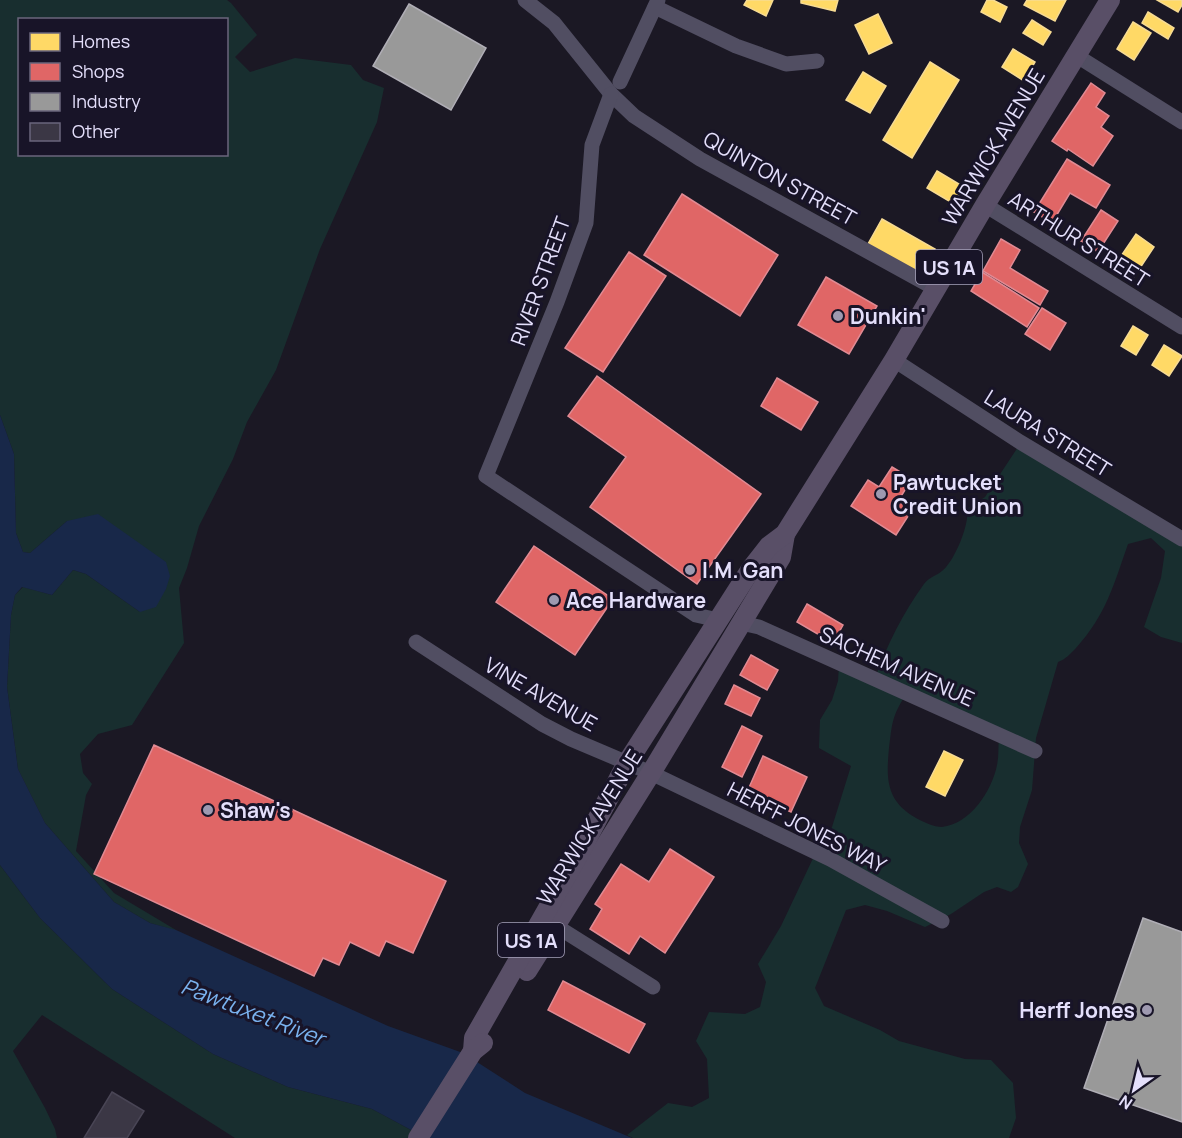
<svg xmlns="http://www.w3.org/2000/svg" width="1182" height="1138" font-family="Manrope,sans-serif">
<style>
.green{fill:#182e2f;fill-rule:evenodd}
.water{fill:#182849}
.homes{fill:#ffd966;stroke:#f7db93;stroke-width:1.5}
.shops{fill:#e06666;stroke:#e18a93;stroke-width:1.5}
.industry{fill:#999;stroke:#b0aeb6;stroke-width:1.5}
.building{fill:#3b3745;stroke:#494555;stroke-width:1.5}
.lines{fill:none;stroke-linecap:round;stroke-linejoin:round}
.minor{stroke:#514e62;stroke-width:15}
.major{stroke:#594f67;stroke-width:20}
.poi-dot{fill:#9e99b0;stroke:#181428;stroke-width:2}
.labels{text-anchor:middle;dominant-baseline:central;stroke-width:6;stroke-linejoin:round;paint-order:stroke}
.shield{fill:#181428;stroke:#a7a2bc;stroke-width:1.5}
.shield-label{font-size:20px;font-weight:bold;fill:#e4dffb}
.street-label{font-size:21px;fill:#e4dffb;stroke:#181428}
.poi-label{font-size:21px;font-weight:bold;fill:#e4dffb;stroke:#181428;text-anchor:start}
.water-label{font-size:22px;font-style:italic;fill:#79b1ee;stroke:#181428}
</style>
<rect width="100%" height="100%" fill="#1b1824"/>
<g class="green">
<path d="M 0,0 L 227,0 L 231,3 L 257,35 L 235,57 L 250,72 L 295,58 L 351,65 L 363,80 L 384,88 L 377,122 L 320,249 L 276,370 L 247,422 L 233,459 L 199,526 L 187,568 L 179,588 L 184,643 L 132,725 L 98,734 L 80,754 L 83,773 L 92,784 L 86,795 L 76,851 L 114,893 L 176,930 L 174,930 L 150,923 L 114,902 L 45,823 L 18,769 L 7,687 L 11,615 L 15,595 L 23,587 L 52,595 L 73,570 L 86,574 L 140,612 L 67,521 L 30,553 L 23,552 L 16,533 L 14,454 L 0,415 ZM 20,20 L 226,20 L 226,154 L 20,154 Z"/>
<path d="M 1024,438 L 1182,532 L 1182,643 L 1161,637 L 1144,627 L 1161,578 L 1165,551 L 1151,538 L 1128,544 C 1114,584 1106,615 1076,648 C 1070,654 1066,659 1058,662 L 1036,738 L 1032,790 L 1020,827 L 1019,843 L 1028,864 L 1018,887 L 1011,892 L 997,887 L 984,892 L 951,914 L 925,927 L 887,911 L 865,905 L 846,910 L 815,988 L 824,1006 L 880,1030 L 899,1041 L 965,1059 L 991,1060 L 1013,1083 L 1016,1118 L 1009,1138 L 633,1138 L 627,1135 L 668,1103 L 692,1107 L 709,1098 L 707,1059 L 696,1041 L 709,1012 L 745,1014 L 760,1007 L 766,982 L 758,964 L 781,926 L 816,852 L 832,827 L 851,766 L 819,748 L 820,720 L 832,700 L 838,681 L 839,665 L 875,678 C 887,645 903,613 924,584 C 929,577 936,576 942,571 C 954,562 970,524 967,509 L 985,497 ZM 905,696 L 999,738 C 998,747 999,757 997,765 C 992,791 970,824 942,827 C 934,827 923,822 916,818 C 886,801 886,779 889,748 C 892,724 892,716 905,696 Z"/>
<path d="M 0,865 L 40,918 L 112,989 L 213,1054 L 288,1087 L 372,1109 L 426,1138 L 235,1138 L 42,1015 L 13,1051 L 45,1108 L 55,1129 L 57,1138 L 0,1138 Z"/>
</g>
<path class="water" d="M 0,415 L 14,454 L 16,533 L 23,552 L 30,553 L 67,521 L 98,514 L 166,562 L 170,576 L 166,589 L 156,607 L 140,612 L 86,574 L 73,570 L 52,595 L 22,587 L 15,595 L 11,615 L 7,687 L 18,769 L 45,823 L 114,902 L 150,923 L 176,930 L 388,1026 L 463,1053 L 525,1093 L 632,1138 L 426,1138 L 372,1109 L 288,1087 L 213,1054 L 112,989 L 40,918 L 0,865 Z"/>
<g class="homes">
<path d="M 747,0 L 773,0 L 766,16 L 744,5 Z"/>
<path d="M 801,0 L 838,0 L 835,11 L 801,3 Z"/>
<path d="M 987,0 L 993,0 L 1007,7 L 1000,22 L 981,12 Z"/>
<path d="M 1027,0 L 1066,0 L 1055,21 L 1024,5 Z"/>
<path d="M 1157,0 L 1182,0 L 1182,5 L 1178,12 Z"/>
<path d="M 1148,12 L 1174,28 L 1168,39 L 1142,23 Z"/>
<path d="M 878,14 L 892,43 L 869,54 L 855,25 Z"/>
<path d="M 1032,20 L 1051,32 L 1043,45 L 1023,33 Z"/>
<path d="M 1133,22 L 1151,33 L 1134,60 L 1117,49 Z"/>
<path d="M 1013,49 L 1035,62 L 1024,81 L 1002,67 Z"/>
<path d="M 930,62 L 959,80 L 912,158 L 883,140 Z"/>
<path d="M 863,72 L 886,86 L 870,113 L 846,100 Z"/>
<path d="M 937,171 L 964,187 L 954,204 L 927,188 Z"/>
<path d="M 882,219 L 935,249 L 921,274 L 868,244 Z"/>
<path d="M 1136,234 L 1154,247 L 1134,277 L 1115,265 Z"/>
<path d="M 1133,326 L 1148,335 L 1136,355 L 1121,346 Z"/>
<path d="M 1164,345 L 1182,356 L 1169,376 L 1152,365 Z"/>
<path d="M 944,751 L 963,760 L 945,796 L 926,787 Z"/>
</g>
<g class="shops">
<path d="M 1091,83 L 1105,93 L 1096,107 L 1109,116 L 1101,127 L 1113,136 L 1093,166 L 1068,149 L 1067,151 L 1052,141 Z"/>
<path d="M 1067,159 L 1110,185 L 1096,208 L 1070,193 L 1052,223 L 1034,212 Z"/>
<path d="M 682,194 L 778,255 L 740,316 L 644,255 Z"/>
<path d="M 1101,210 L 1118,221 L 1098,252 L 1081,241 Z"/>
<path d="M 1001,239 L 1020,250 L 1010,268 L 1048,291 L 1040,305 L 983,271 Z"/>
<path d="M 629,252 L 666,276 L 603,372 L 565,348 Z"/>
<path d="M 982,272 L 1039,308 L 1027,327 L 971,291 Z"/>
<path d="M 826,277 L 877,306 L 849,354 L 798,325 Z"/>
<path d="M 1042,308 L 1066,323 L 1050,350 L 1025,334 Z"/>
<path d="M 597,376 L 761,494 L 697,584 L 590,507 L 626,457 L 568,416 Z"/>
<path d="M 777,378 L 818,402 L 801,430 L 761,406 Z"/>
<path d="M 892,467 L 912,479 L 898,501 L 912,510 L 896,535 L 851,506 L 868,480 L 879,487 Z"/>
<path d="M 534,546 L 613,599 L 575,655 L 496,602 Z"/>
<path d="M 807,604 L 843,625 L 833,643 L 797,622 Z"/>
<path d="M 751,655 L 778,670 L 767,690 L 740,675 Z"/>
<path d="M 734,685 L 760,698 L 751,716 L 725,704 Z"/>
<path d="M 742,726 L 762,736 L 742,777 L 722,767 Z"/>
<path d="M 154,745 L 446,881 L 413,953 L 386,941 L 379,956 L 350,942 L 339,965 L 323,958 L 314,976 L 94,874 Z"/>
<path d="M 763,756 L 807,777 L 791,812 L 747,792 Z"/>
<path d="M 670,849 L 714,877 L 665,953 L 640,936 L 629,954 L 590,929 L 602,909 L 595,904 L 621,864 L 649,882 Z"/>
<path d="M 563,981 L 645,1024 L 629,1053 L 548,1010 Z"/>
</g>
<g class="industry">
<path d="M 409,4 L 486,48 L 451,110 L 373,66 Z"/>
<path d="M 1143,918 L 1182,932 L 1182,1122 L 1084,1088 Z"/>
</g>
<path class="building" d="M 112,1092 L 144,1111 L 127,1138 L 84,1138 Z"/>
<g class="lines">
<g class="minor">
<path d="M 525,0 L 554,23 L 611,94 L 634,116 L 700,159 L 936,289"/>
<path d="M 655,7 L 736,46 L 786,64 L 817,61"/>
<path d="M 1077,56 L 1182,122"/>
<path d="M 620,82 L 658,0"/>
<path d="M 611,94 L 592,145 L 586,223 L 557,302 L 486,476 L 696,615 L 718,620"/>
<path d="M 985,205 L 1182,327"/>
<path d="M 894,360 L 1020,442 L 1182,539"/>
<path d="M 741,623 L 759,627 L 1035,751"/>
<path d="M 416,642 L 542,724 L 571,739 L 651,773 L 830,859 L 942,921"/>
<path d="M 556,926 L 653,987"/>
</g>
<g class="major">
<path d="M 527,971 L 651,773 L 781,557 L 785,534"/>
<path d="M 473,1051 L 474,1038 L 580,852 L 627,763 L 751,569 L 769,546 L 785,534 L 894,360 L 985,205 L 1110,0"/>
<path d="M 418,1138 L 473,1051 L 483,1043"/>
</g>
</g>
<g class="poi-dot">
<circle cx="838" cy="316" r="6"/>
<circle cx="881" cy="494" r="6"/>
<circle cx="690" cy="570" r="6"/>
<circle cx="554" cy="600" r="6"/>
<circle cx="208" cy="810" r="6"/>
<circle cx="1147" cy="1010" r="6"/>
</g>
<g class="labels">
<g class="shield">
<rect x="916" y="250" width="66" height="34" rx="4.5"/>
<rect x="498" y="923" width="66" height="34" rx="4.5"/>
</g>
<g class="shield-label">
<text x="949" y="267">US 1A</text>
<text x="531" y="940">US 1A</text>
</g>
<g class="street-label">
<text transform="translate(993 147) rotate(-59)">WARWICK AVENUE</text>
<text transform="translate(780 178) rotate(29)">QUINTON STREET</text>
<text transform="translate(1079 239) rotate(32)">ARTHUR STREET</text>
<text transform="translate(540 281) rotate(-70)">RIVER STREET</text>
<text transform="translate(1048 433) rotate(32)">LAURA STREET</text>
<text transform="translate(897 666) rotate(24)">SACHEM AVENUE</text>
<text transform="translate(541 694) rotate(30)">VINE AVENUE</text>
<text transform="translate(589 827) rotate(-58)">WARWICK AVENUE</text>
<text transform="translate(807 827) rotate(27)">HERFF JONES WAY</text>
</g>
<g class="poi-label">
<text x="850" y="316">Dunkin'</text>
<text x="893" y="482">Pawtucket<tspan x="893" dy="24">Credit Union</tspan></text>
<text x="702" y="570">I.M. Gan</text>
<text x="566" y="600">Ace Hardware</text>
<text x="220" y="810">Shaw's</text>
<text x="1135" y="1010" text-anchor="end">Herff Jones</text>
</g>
<g class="water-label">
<text transform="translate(253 1012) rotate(21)">Pawtuxet River</text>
</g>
</g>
<rect x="18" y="18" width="210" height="138" fill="#181428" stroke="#6a657c" stroke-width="1.5"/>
<rect x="30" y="33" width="30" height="18" fill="#ffd966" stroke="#6a657c" stroke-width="1.5"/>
<text x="72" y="48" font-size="18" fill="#e4dffb">Homes</text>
<rect x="30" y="63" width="30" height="18" fill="#e06666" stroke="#6a657c" stroke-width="1.5"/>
<text x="72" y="78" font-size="18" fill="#e4dffb">Shops</text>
<rect x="30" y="93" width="30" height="18" fill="#999999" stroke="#6a657c" stroke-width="1.5"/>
<text x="72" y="108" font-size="18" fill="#e4dffb">Industry</text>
<rect x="30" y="123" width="30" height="18" fill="#3b3745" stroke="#6a657c" stroke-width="1.5"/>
<text x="72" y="138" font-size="18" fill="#e4dffb">Other</text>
<g transform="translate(1134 1090) rotate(214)" stroke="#181428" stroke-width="4.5" paint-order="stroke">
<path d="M0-4.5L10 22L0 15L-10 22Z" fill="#e4dffb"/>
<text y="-9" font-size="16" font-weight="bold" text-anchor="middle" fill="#e4dffb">N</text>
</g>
</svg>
